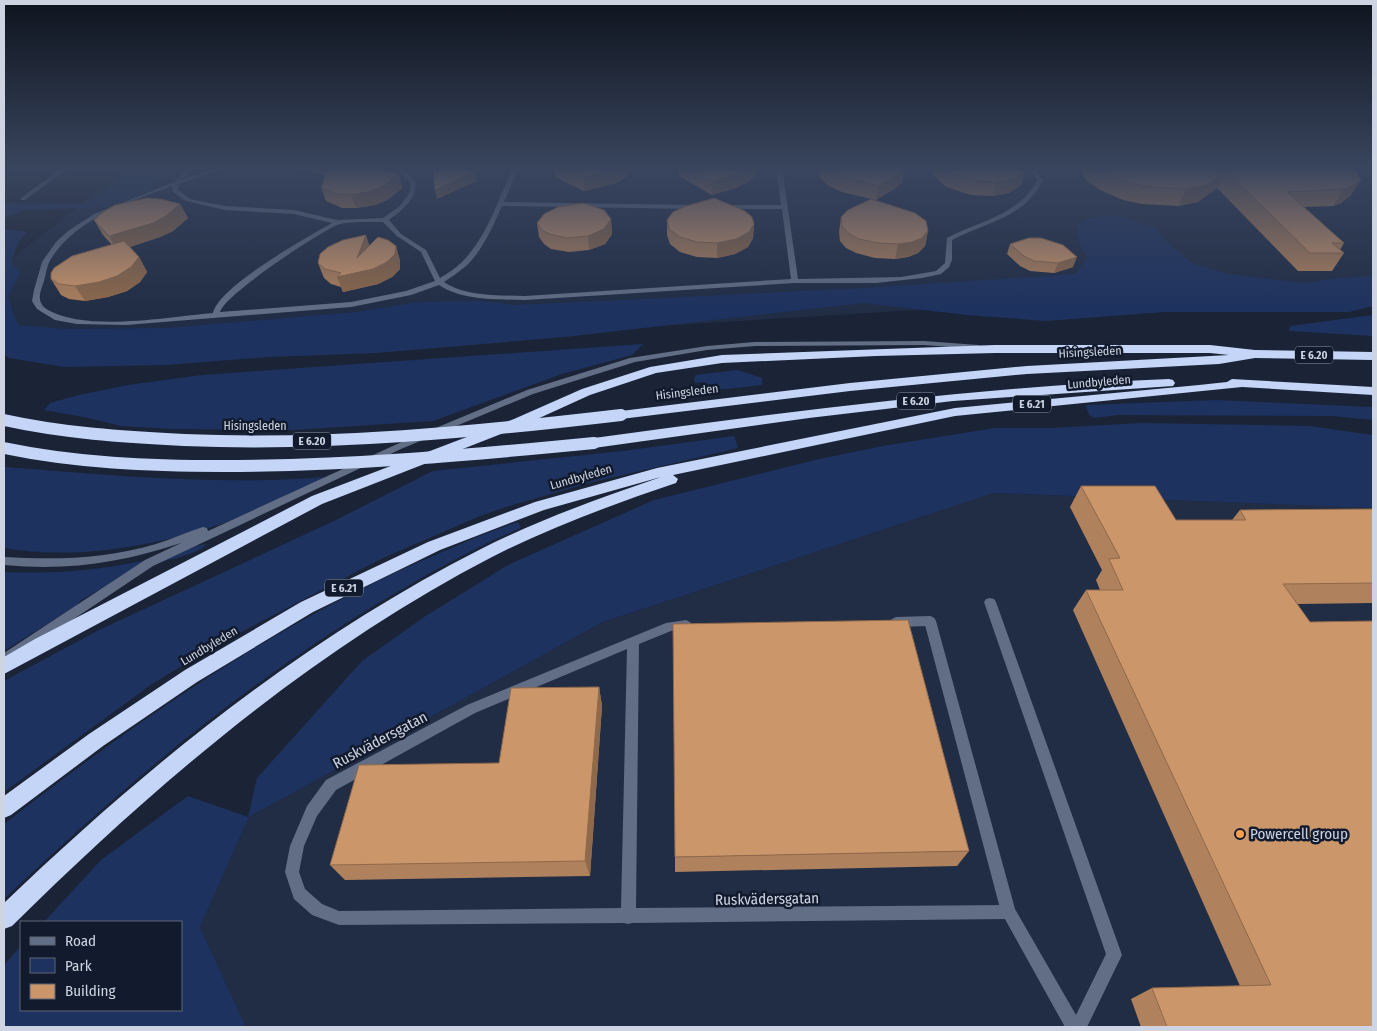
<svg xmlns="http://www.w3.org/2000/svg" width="1377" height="1031" font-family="'Fira Sans Condensed',sans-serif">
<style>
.built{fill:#212d45}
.green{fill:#1e325f}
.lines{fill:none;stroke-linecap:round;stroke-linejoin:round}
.lane{fill:#626e85;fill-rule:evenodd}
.street{fill:#626e85;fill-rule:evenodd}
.highway{fill:#c4d5f8;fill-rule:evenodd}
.highway-bridge{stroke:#c4d5f8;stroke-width:12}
.wall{fill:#af815c}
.shaded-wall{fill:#8f694b}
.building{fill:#cc966b;stroke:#8f694b}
.poi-dot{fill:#fa9f4e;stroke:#121b2d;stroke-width:2}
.labels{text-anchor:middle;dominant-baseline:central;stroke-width:5;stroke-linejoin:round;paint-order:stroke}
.shield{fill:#121b2d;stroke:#969cab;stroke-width:1}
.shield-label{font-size:11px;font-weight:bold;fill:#ced4e1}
.street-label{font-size:12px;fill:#ced4e1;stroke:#121b2d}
.near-street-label{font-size:15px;fill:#ced4e1;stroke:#121b2d}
.near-poi-label{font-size:15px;fill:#ced4e1;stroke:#121b2d;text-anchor:start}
</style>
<rect width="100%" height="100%" fill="#1b2437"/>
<g class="built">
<path d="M 129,167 L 1373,167 L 1373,300 L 951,308 L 179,355 L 4,341 L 4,265 Z"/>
<path d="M 994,493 L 1373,508 L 1373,1027 L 246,1027 L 200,927 L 249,817 L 603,622 Z"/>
</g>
<g class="green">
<path d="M 134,167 L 173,167 L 148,191 L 111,207 L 25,210 L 4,218 L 4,203 L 88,204 Z"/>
<path d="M 1120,216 L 1156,228 L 1171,246 L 1194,264 L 1228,274 L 1305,283 L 1338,278 L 1373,276 L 1373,306 L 1349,312 L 1164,312 L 1046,321 L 967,315 L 864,303 L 565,337 L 376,353 L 270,357 L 166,365 L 65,367 L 9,358 L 4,355 L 4,229 L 27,232 L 18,243 L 11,263 L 20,272 L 8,298 L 18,325 L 65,329 L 167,328 L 357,312 L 419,302 L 482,301 L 514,305 L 624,300 L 863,288 L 1075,274 L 1088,257 L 1079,243 L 1077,225 L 1090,217 Z"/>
<path d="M 1373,315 L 1373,336 L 1289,331 L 1290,326 Z"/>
<path d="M 643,344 L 632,355 L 562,374 L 433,421 L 293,430 L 172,429 L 121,426 L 84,417 L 44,410 L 50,403 L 79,395 L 128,385 L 202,375 Z"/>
<path d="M 737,370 L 762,378 L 762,385 L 727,389 L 709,389 L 700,382 L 695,383 L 694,379 L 696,375 Z"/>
<path d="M 1216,400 L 1373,407 L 1373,420 L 1332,416 L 1118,415 L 1094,418 L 1089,415 L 1086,405 Z"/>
<path d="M 1142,423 L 1309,426 L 1373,435 L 1373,508 L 994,493 L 603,622 L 249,817 L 200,927 L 246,1027 L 4,1027 L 4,965 L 21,946 L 21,1010 L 181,1010 L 181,922 L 44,922 L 101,860 L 188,796 L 248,817 L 257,778 L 362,661 L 424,617 L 508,565 L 654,500 L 815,460 L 883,446 L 995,428 L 1052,428 Z"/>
<path d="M 734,436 L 738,448 L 589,483 L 509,506 L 480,516 L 383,558 L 216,645 L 152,684 L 4,792 L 4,681 L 99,630 L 336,520 L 433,471 L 623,451 Z"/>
<path d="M 4,467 C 111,475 218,486 325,477 C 237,529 105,566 4,548 Z"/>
<path d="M 518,522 L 521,528 C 472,548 426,575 380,602 C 242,685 120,789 4,899 L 4,824 C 133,724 269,628 419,562 C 452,548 484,533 518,522 Z"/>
<path d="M 207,544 C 193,557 167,559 150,565 C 125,574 103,588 81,600 L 76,606 L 4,651 L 4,572 C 49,574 93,571 137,562 C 161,557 184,547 207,544 Z"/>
</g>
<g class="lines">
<g class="lane">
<path d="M 63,167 L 70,167 L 25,200 L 21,200 L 21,198 Z"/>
<path d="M 188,167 L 194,167 L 182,179 L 220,167 L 230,167 L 179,184 L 178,190 L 190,199 L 225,206 L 294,210 L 337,220 L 383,218 L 400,206 L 410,192 L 410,182 L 394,167 L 400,167 L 416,182 C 416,200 402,210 389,220 L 401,234 L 426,250 L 440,278 C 448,273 456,268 462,262 C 487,237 499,198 513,167 L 519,167 L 504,202 L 696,205 L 699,207 L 696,209 L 502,206 C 493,226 483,250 466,266 C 459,272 451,277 444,282 C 466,297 499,295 525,296 L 791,279 L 782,209 L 723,209 L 720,207 L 723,205 L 781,205 L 776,167 L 782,167 L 798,279 L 901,277 L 936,271 L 945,263 L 947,238 C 979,221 1020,215 1037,180 L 1028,167 L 1034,167 L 1043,180 C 1025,218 986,222 952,240 L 952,260 L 949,267 L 941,274 L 922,278 L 876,283 L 795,283 L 525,300 C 497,299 463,301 439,285 L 411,295 L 351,307 L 126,325 L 77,324 L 55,320 L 37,309 L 32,301 L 34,290 L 42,262 L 56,242 L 68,231 L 94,214 L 174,182 ZM 172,186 L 173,192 L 186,201 L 225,210 L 294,214 L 332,223 C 306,238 219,286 213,313 C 168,317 87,332 48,310 C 37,304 39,294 43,284 C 46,276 46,266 51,259 C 76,218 130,202 172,186 ZM 383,222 L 397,236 L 421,252 L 435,281 L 406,291 L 351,302 L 220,312 C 225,294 317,234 337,225 C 345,221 373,222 383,222 Z"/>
<path d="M 924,341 L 978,345 L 982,347 L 978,349 L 924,345 L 755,346 L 707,350 L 635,362 L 533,394 L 401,449 L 153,566 L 8,663 L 4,664 L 4,653 L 145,560 L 181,543 C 121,563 67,571 4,565 L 4,557 C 57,560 105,559 156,544 C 172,539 187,532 203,527 L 207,528 L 208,531 L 395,445 L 527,390 L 630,358 L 707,346 L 755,342 Z"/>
<path d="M 930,616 L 934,618 L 936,621 L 934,624 L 930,626 L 896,627 L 892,625 L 890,622 L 892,619 L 896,617 Z"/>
<path d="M 686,620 L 690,622 L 692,625 L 690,628 L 671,631 L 639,644 L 636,908 L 1008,905 L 1013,907 L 1015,912 L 1013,917 L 1008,919 L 632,923 L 628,924 L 624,923 L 339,925 L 312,915 L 294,899 L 285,872 L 290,846 L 307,806 L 326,780 L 467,705 L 666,623 ZM 627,649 L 621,908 L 339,911 L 322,904 L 305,889 L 299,872 L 304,846 L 317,816 L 336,790 L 475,713 Z"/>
</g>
<path class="street" d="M 990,598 L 994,599 L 996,602 L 1122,955 L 1087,1027 L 1065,1027 L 1001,912 L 924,621 L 926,618 L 930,616 L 934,618 L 936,621 L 1015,909 L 1076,1015 L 1106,954 L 984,602 L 986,599 Z"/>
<g class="highway">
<path d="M 995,345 L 1210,345 L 1255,350 L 1373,352 L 1373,360 L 1255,358 L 1219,364 L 1027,374 L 850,391 L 621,419 L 616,418 L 614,415 L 621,411 L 850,383 L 1027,366 L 1229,355 L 1210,353 L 995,353 L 876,356 L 722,363 L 656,373 L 590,395 L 524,425 L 322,504 L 4,674 L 4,657 L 35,639 L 312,496 L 514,419 L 582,389 L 650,367 L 722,355 Z"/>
<path d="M 1169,379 L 1173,380 L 1175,383 L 1173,386 L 953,401 L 809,418 L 594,448 L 589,446 L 587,443 L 589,440 L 594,438 C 785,412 976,387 1169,379 Z"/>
<path d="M 1232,379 L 1373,387 L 1373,395 L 1242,387 L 955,416 L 673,475 L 678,479 L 676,483 C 614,504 551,527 492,557 C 311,651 157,783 12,926 L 4,929 L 4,903 C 148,765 302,640 481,549 C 538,520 600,498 661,477 L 544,510 L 440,550 L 313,612 L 197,682 L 103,746 L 11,815 L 4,818 L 4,796 L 89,734 L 185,670 L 301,602 L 428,542 L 535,502 L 657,468 L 955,408 L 1199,385 L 1227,382 Z"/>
</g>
<g class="highway-bridge">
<path d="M 4,420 C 63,433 123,437 184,440 C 330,446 476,432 621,415"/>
<path d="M 4,448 C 76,463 149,466 223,466 C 347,466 471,455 594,443"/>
</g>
</g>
<g class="wall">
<path d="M 295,167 L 372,167 L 399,174 L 402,188 L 387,200 L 375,205 L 356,208 L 342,208 L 326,201 L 321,188 L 325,175 L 296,169 Z"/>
<path d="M 553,167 L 631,167 L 631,173 L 617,183 L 584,191 L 555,177 Z"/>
<path d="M 679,167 L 756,167 L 755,178 L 738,187 L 712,195 L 679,176 Z"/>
<path d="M 820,167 L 904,167 L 905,168 L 902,182 L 896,188 L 876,200 L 842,192 L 829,186 L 819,177 Z"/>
<path d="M 935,167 L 1019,167 L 1021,185 L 1009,193 L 993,196 L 971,195 L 946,187 L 933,175 Z"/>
<path d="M 1084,167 L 1351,167 L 1361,180 L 1350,196 L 1341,203 L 1333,206 L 1304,207 L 1344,243 L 1340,250 L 1344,253 L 1332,271 L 1298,271 L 1217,188 L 1198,202 L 1178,206 L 1142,204 L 1123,200 L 1100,190 L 1086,180 L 1082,171 Z"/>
<path d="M 180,204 L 188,218 L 173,231 L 160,237 L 130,247 L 139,257 L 147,272 L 140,282 L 127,291 L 108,297 L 85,301 L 69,299 L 61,295 L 51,279 L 112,245 L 103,235 L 94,220 Z"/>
<path d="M 841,217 L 928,231 L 925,246 L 918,253 L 908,257 L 895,259 L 875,258 L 856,253 L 846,248 L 840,241 L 839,232 Z"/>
<path d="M 611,219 L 612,234 L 605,244 L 589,250 L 569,252 L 551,249 L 544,244 L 539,237 L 537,223 Z"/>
<path d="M 667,220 L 754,224 L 753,238 L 748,247 L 735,254 L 717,258 L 697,257 L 680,252 L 670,244 L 667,235 Z"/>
<path d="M 1010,244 L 1073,267 L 1054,273 L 1030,271 L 1020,266 L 1007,254 Z"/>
<path d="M 370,245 L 396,246 L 400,261 L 400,269 L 392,277 L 378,284 L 343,292 L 341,287 L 331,284 L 324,278 L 318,263 Z"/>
<path d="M 1081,486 L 1176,520 L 1232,520 L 1240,510 L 1373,509 L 1373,603 L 1298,604 L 1373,1027 L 1141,1027 L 1131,999 L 1152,988 L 1240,986 L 1073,610 L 1086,590 L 1100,590 L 1096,580 L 1102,570 L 1070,507 Z"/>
<path d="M 599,687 L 602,706 L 590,876 L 345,880 L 330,865 L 499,763 Z"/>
<path d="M 969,851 L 957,866 L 675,872 L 675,857 Z"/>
</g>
<g class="shaded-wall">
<path d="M 619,167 L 631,167 L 631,173 L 617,183 L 584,191 L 583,177 Z"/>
<path d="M 751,167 L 756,167 L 755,178 L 738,187 L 712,195 L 713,181 Z"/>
<path d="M 905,168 L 902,182 L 896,188 L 876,200 L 878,186 Z"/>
<path d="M 1226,171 L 1217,188 L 1198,202 L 1178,206 L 1186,189 Z"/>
<path d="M 475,172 L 477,181 L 437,199 L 435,190 Z"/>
<path d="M 1025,172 L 1021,185 L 1009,193 L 993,196 L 997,182 Z"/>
<path d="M 399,174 L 402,188 L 387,200 L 375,205 L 356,208 L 351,195 Z"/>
<path d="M 1361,180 L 1350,196 L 1341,203 L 1333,206 L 1343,189 Z"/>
<path d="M 180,204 L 188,218 L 173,231 L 160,237 L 117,251 L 109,236 Z"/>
<path d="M 611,219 L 612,234 L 605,244 L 589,250 L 588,236 Z"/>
<path d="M 754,224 L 753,238 L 748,247 L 735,254 L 717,258 L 717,243 Z"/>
<path d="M 928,231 L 925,246 L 918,253 L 908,257 L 895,259 L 898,244 Z"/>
<path d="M 366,235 L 371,250 L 396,246 L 400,261 L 400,269 L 392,277 L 378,284 L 343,292 L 337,277 L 357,258 Z"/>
<path d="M 139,257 L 147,272 L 140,282 L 127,291 L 108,297 L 85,301 L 75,286 Z"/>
<path d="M 1077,257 L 1073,267 L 1054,273 L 1058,263 Z"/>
<path d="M 599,687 L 602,706 L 590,876 L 585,861 Z"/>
</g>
<g class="building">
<path d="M 328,167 L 376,167 L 399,174 L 383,186 L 371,191 L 351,195 L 337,194 L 321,188 Z"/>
<path d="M 433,167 L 453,167 L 475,172 L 435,190 Z"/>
<path d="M 560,167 L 619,167 L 616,169 L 583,177 Z"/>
<path d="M 687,167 L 751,167 L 738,174 L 713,181 Z"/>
<path d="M 825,167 L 904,167 L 905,168 L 899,175 L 878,186 L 844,178 L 831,172 Z"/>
<path d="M 943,167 L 1019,167 L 1025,172 L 1014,179 L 997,182 L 975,181 L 950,173 Z"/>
<path d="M 1097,167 L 1351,167 L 1355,170 L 1361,180 L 1352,186 L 1343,189 L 1287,192 L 1344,243 L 1332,243 L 1344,253 L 1310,253 L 1226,171 L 1207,185 L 1186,189 L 1149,187 L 1130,183 L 1107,174 Z"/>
<path d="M 147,198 L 161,199 L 180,204 L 166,216 L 153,223 L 109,236 L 94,220 L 103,212 L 115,205 Z"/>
<path d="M 714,198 L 745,211 L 752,217 L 754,224 L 749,232 L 736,239 L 717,243 L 697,242 L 680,237 L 669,229 L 667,220 L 673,212 L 686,206 Z"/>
<path d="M 871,199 L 915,213 L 926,221 L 928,231 L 922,238 L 912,242 L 898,244 L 878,243 L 859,239 L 848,233 L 842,226 L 841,217 L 848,210 Z"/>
<path d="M 583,203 L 604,210 L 611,219 L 604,229 L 588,236 L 567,238 L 549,234 L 542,230 L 537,223 L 544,214 L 558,207 Z"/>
<path d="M 366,235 L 357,258 L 378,237 L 388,240 L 396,246 L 395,254 L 387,262 L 373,269 L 337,277 L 341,273 L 325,269 L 318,263 L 320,254 L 328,247 L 343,240 Z"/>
<path d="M 1029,238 L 1041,238 L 1063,245 L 1077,257 L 1058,263 L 1034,261 L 1024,256 L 1010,244 Z"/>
<path d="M 124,241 L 139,257 L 131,267 L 117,276 L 99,282 L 75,286 L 59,284 L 51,279 L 51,273 L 54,268 L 72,256 Z"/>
<path d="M 1081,486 L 1155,486 L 1176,520 L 1246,520 L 1240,510 L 1373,509 L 1373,583 L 1283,584 L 1310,622 L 1373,621 L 1373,1027 L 1167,1027 L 1152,988 L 1271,985 L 1086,590 L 1123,590 L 1109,559 L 1120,558 Z"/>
<path d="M 908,620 L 969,851 L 675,857 L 673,624 Z"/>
<path d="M 599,687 L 585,861 L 330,865 L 359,765 L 499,763 L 511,688 Z"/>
</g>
<linearGradient id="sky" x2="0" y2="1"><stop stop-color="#0f141e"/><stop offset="0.54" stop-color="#39455e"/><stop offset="1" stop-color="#39455e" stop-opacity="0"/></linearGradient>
<rect width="1377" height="311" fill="url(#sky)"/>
<circle class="poi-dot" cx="1240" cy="834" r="5"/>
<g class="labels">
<g class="shield">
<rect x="1295" y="346.5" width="38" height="17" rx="4"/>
<rect x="897" y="392.5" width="38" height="17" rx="4"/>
<rect x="1013" y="395.5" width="38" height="17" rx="4"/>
<rect x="293" y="432.5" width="38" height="17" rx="4"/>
<rect x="325" y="579.5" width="38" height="17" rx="4"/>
</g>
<g class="shield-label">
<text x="1314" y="355">E 6.20</text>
<text x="916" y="401">E 6.20</text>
<text x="1032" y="404">E 6.21</text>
<text x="312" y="441">E 6.20</text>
<text x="344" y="588">E 6.21</text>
</g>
<g class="street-label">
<text transform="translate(1090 352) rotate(-3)">Hisingsleden</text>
<text transform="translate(1099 382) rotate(-5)">Lundbyleden</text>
<text transform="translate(687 392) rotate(-7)">Hisingsleden</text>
<text x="255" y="426">Hisingsleden</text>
<text transform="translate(581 477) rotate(-16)">Lundbyleden</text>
<text transform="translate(209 646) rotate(-31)">Lundbyleden</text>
</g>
<g class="near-street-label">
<text transform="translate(380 740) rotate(-28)">Ruskvädersgatan</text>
<text transform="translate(767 899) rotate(-1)">Ruskvädersgatan</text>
</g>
<g class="near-poi-label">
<text x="1250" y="834">Powercell group</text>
</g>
</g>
<rect width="1377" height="1031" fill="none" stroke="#ced4e1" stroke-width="10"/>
<rect x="20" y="921" width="162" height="90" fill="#121b2d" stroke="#5d6575"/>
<rect x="30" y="937" width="25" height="8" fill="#626e85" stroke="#5d6575"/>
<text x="65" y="946" font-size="15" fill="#ced4e1">Road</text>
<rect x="30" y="958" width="25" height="15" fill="#1e325f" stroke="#5d6575"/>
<text x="65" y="971" font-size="15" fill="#ced4e1">Park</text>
<rect x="30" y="984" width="25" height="15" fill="#cc966b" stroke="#5d6575"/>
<text x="65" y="996" font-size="15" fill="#ced4e1">Building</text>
</svg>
